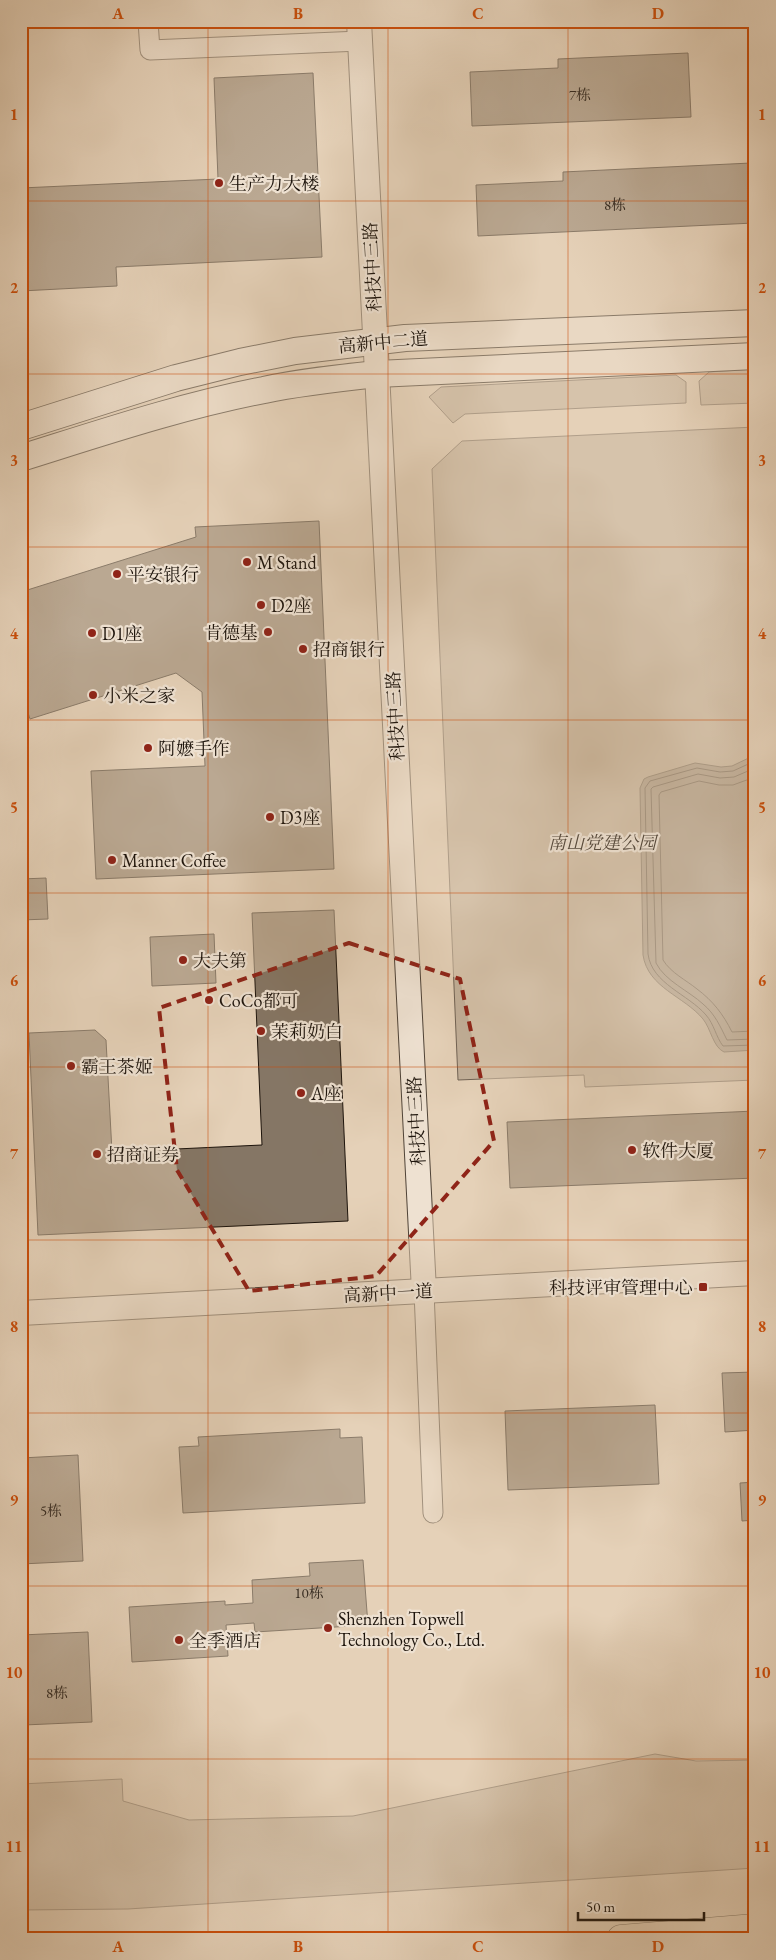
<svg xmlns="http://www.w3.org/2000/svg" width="776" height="1960" font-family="'EB Garamond','Noto Serif SC',serif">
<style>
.green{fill:#c3b19b;stroke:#706254}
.water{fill:#a1917e;stroke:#6c5f50}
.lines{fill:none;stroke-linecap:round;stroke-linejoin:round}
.shore{stroke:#5f5245;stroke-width:1}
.building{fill:#857665;stroke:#1d140c}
.minor-casing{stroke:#4f4337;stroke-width:21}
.tertiary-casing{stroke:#4f4337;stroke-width:26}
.secondary-casing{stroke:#1d140c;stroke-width:28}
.primary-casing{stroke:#1d140c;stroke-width:29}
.minor{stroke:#eee1d1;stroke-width:19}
.tertiary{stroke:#eee1d1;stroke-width:24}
.secondary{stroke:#eee1d1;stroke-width:26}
.primary{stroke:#e5d1b8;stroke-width:28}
.marked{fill:none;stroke:#8f2418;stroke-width:4;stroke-dasharray:10 6;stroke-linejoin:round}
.grid{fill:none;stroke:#ca4f0c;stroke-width:1;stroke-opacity:0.55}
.poi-dot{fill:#8f2418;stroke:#eee1d1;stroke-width:2}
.labels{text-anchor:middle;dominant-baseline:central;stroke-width:4.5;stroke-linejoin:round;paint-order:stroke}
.number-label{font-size:15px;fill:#372c22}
.poi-label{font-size:18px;fill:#1d140c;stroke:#eee1d1;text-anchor:start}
.street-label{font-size:18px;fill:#1d140c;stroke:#eee1d1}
.park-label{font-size:18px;font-style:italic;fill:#574b3e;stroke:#eee1d1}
.neatline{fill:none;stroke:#ca4f0c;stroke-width:2}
.grid-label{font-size:16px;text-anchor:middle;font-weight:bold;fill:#ca4f0c}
</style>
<rect width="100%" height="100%" fill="#e5d1b8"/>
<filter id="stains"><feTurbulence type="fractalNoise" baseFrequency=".004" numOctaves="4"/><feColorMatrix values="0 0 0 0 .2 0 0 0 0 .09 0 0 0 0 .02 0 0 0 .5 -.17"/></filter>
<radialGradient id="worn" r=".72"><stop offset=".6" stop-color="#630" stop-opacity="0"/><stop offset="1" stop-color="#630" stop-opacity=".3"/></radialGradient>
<g class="green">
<path d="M 176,21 L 273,21 L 176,27 Z"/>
<path d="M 755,369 L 755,403 L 701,405 L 699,381 L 709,372 Z"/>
<path d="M 676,375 L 686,382 L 686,403 L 465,414 L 453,423 L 429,397 L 441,387 Z"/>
<path d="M 755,427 L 755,1080 L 585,1087 L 584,1075 L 458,1080 L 432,469 L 462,441 Z"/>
<path d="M 655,1754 L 696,1761 L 755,1760 L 755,1868 L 128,1909 L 21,1910 L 21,1784 L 122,1779 L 123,1801 L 189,1820 L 353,1816 Z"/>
</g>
<path class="water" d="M 755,755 L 755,1050 L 724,1052 C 713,1047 711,1029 703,1019 C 684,996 648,988 643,955 L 640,788 L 644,779 L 648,777 L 695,763 L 721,767 L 732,766 Z"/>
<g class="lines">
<g class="shore">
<path d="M 755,761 L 733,771 L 720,772 L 697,768 L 650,781 L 645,788 L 648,954 C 652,984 688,994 706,1015 C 714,1024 716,1037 723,1046 L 755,1045"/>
<path d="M 755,768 L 734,777 L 720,778 L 698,774 L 653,787 L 651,789 L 656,963 C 665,981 689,991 703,1004 C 715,1014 720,1026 727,1040 L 755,1039"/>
<path d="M 755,777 L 733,785 L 719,785 L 699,781 L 661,792 L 659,795 L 663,960 C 671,973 686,980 697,989 C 713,1001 723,1014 732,1032 L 755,1031"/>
</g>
</g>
<g class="building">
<path d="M 688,53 L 691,117 L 472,126 L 470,72 L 558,68 L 558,59 Z"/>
<path d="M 313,73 L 322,257 L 116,267 L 117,286 L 21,291 L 21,188 L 218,179 L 214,78 Z"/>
<path d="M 751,163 L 754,223 L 478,236 L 476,185 L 563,181 L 563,172 Z"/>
<path d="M 319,521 L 334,869 L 96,879 L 91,771 L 205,766 L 202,692 L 176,673 L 30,719 L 21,690 L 21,592 L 196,537 L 195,527 Z"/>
<path d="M 46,878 L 48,919 L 21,920 L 21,879 Z"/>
<path d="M 334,910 L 348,1221 L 38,1235 L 29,1033 L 95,1030 L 106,1040 L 112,1152 L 262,1145 L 252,913 Z"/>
<path d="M 214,934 L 216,983 L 152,986 L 150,937 Z"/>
<path d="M 755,1111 L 755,1178 L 510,1188 L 507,1122 Z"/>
<path d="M 755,1372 L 755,1430 L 725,1432 L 722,1373 Z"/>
<path d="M 655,1405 L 659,1484 L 508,1490 L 505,1411 Z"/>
<path d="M 340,1429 L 340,1438 L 362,1437 L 365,1503 L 183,1513 L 179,1447 L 199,1446 L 198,1437 Z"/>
<path d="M 78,1455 L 83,1561 L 21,1564 L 21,1458 Z"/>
<path d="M 755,1482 L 755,1520 L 742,1521 L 740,1483 Z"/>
<path d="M 363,1560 L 368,1625 L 255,1632 L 254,1623 L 226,1625 L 228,1656 L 132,1662 L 129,1607 L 225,1601 L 225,1605 L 253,1603 L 252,1580 L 310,1576 L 309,1563 Z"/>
<path d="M 88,1632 L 92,1722 L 24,1725 L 21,1635 Z"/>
</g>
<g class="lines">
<defs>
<g id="minor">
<path d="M 148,21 L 150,50 L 360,41"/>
<path d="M 424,1291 L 433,1513"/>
</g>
<g id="tertiary">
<path d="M 359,21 L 424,1291"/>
<path d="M 21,1313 L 755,1273"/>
</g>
<g id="secondary">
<path d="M 21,427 L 176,378 L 240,362 L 295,351 L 405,338 L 755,323"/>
<path d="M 21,458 C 101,433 181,406 264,390 C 301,382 339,378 377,374 L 755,356"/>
</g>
<path id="primary" d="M 621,1939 L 755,1928"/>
</defs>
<use href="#minor" class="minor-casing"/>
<use href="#tertiary" class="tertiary-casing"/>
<use href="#secondary" class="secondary-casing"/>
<use href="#primary" class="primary-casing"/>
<use href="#minor" class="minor"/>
<use href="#tertiary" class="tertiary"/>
<use href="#secondary" class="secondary"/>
<use href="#primary" class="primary"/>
</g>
<path d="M0 0H776V1960H0ZM 349,943 L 460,979 L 494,1141 L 376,1276 L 249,1291 L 177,1170 L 159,1008 Z" fill="#e5d1b8" fill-opacity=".55" fill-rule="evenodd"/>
<path class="marked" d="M 349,943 L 460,979 L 494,1141 L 376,1276 L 249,1291 L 177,1170 L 159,1008 Z"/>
<path class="grid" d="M 208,21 L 208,1939M 388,21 L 388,1939M 568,21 L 568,1939M 21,201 L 755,201M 21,374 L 755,374M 21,547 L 755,547M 21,720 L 755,720M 21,893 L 755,893M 21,1067 L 755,1067M 21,1240 L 755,1240M 21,1413 L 755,1413M 21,1586 L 755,1586M 21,1759 L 755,1759"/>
<g class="poi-dot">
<circle cx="219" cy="183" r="5"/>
<circle cx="247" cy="562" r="5"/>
<circle cx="117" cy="574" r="5"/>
<circle cx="261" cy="605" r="5"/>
<circle cx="268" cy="632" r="5"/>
<circle cx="92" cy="633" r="5"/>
<circle cx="303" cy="649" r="5"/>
<circle cx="93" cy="695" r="5"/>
<circle cx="148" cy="748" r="5"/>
<circle cx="270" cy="817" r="5"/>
<circle cx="112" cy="860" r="5"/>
<circle cx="183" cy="960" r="5"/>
<circle cx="209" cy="1000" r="5"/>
<circle cx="261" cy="1031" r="5"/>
<circle cx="71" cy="1066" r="5"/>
<circle cx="301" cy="1093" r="5"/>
<circle cx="632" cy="1150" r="5"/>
<circle cx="97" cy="1154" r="5"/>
<rect x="698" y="1282" width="10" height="10" rx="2.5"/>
<circle cx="328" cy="1628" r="5"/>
<circle cx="179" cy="1640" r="5"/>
</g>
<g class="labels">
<g class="number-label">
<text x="580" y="94">7栋</text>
<text x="615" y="204">8栋</text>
<text x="51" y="1510">5栋</text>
<text x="309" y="1592">10栋</text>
<text x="57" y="1692">8栋</text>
</g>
<g class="poi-label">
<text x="229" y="183">生产力大楼</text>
<text x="257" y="562">M Stand</text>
<text x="127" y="574">平安银行</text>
<text x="271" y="605">D2座</text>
<text x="258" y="632" text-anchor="end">肯德基</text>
<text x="102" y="633">D1座</text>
<text x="313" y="649">招商银行</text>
<text x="103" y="695">小米之家</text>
<text x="158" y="748">阿嬷手作</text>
<text x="280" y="817">D3座</text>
<text x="122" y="860">Manner Coffee</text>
<text x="193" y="960">大夫第</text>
<text x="219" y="1000">CoCo都可</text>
<text x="271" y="1031">茉莉奶白</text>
<text x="81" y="1066">霸王茶姬</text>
<text x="311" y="1093">A座</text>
<text x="642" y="1150">软件大厦</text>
<text x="107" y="1154">招商证券</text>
<text x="693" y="1287" text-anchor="end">科技评审管理中心</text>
<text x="338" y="1618">Shenzhen Topwell<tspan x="338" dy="21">Technology Co., Ltd.</tspan></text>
<text x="189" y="1640">全季酒店</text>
</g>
<g class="street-label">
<text transform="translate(372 267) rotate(-93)">科技中三路</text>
<text transform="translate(383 342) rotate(-5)">高新中二道</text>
<text transform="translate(395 716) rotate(-93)">科技中三路</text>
<text transform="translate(416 1121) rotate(-93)">科技中三路</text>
<text transform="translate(388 1293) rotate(-3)">高新中一道</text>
</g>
<g class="park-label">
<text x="602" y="842">南山党建公园</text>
</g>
</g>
<rect width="776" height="1960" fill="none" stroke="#e5d1b8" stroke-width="55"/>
<path d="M578 1912v8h126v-8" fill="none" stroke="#1d140c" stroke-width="2.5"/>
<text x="586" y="1912" font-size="15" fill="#1d140c" stroke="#eee1d1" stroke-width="4" paint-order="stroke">50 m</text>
<rect x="28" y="28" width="720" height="1904" class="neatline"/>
<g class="grid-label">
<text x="118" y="19">A</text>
<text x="298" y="19">B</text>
<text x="478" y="19">C</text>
<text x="658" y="19">D</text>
<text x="14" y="120">1</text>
<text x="762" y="120">1</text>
<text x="14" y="293">2</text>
<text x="762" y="293">2</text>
<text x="14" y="466">3</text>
<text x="762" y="466">3</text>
<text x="14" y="639">4</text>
<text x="762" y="639">4</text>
<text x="14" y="813">5</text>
<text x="762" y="813">5</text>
<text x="14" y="986">6</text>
<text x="762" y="986">6</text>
<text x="14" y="1159">7</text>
<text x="762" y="1159">7</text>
<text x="14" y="1332">8</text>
<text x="762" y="1332">8</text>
<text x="14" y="1505">9</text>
<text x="762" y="1505">9</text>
<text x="14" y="1678">10</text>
<text x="762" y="1678">10</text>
<text x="14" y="1852">11</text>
<text x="762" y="1852">11</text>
<text x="118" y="1952">A</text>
<text x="298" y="1952">B</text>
<text x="478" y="1952">C</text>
<text x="658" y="1952">D</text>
</g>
<rect width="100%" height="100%" filter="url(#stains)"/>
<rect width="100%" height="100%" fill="url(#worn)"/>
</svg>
